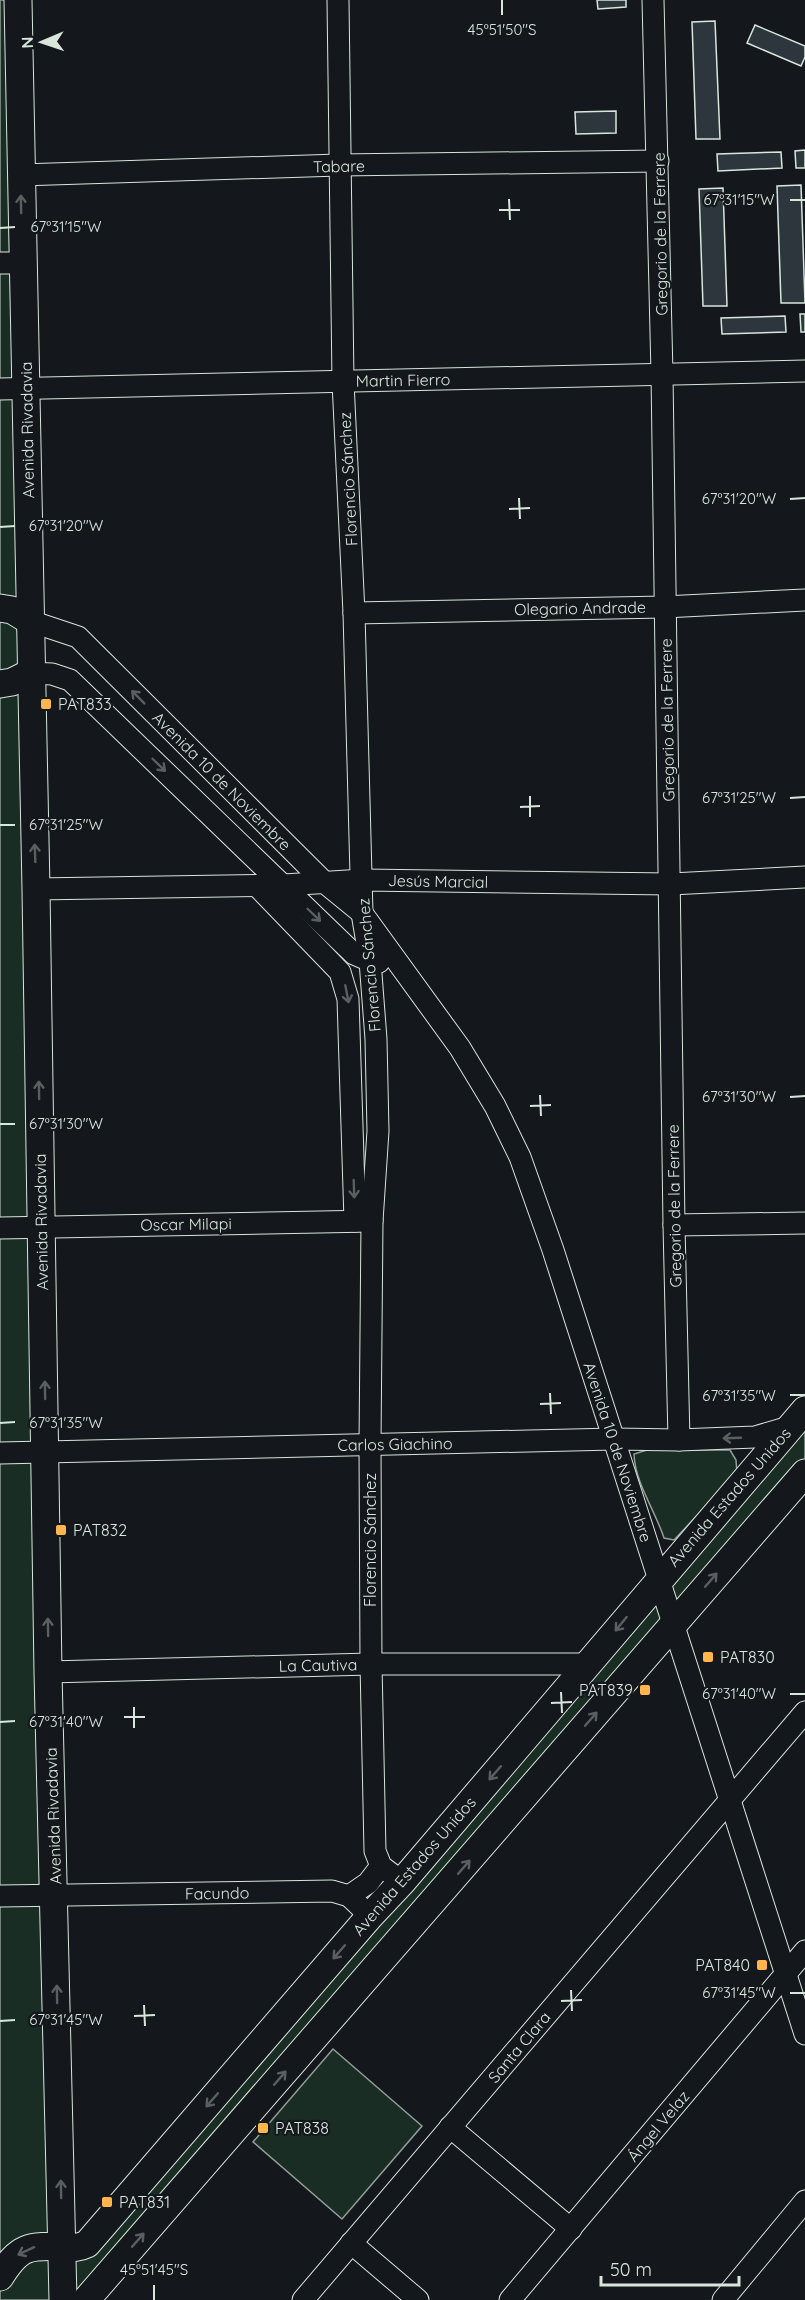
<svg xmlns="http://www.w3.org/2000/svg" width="805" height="2300" font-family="Quicksand,sans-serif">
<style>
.green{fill:#1a2d24;stroke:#939e99;stroke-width:1.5}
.building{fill:#2c363c;stroke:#d8e6dc;stroke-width:1.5}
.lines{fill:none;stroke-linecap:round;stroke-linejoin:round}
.minor-casing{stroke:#d8e6dc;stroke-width:23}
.major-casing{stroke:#d8e6dc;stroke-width:29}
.minor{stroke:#14181c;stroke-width:21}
.major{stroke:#14181c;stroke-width:27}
.oneway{stroke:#59605f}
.ticks{fill:none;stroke:#d8e6dc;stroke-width:2}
.poi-dot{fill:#ffb74d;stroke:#14181c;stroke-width:2}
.labels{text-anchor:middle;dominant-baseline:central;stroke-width:4.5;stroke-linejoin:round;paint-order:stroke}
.street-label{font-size:16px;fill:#d8e6dc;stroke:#14181c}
.poi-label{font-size:16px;fill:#d8e6dc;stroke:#14181c;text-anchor:start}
.ticks-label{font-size:15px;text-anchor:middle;fill:#d8e6dc;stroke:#14181c;stroke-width:4.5;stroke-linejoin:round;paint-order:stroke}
</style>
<rect width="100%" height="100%" fill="#14181c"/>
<g class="green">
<path d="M 0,0 L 18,0 L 62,2247 L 79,2248 L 805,1410 L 805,1473 L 86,2300 L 0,2300 Z"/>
<path d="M 647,1450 L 730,1450 L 736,1460 L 737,1473 L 674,1540 L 664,1538 C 655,1510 635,1483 634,1454 Z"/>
<path d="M 333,2049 L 422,2126 L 342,2219 L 253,2142 Z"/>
</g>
<g class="building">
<path d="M 597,0 L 626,0 L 626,7 L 598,9 Z"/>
<path d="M 715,21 L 720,139 L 696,139 L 692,22 Z"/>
<path d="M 755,25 L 805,46 L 805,57 L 801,66 L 747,43 Z"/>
<path d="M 616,111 L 616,133 L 576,134 L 575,112 Z"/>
<path d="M 805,150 L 805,168 L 796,168 L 795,151 Z"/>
<path d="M 781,152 L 782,168 L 718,171 L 717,154 Z"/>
<path d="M 801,185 L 805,303 L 781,303 L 777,186 Z"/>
<path d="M 723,188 L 727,306 L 703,306 L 699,189 Z"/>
<path d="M 800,314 L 805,314 L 805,332 L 801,332 Z"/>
<path d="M 785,316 L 786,332 L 722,334 L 721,318 Z"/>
</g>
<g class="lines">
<defs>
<g id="minor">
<path d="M 338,0 L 343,382 L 354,613 L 362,913 L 370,961 L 376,1039 L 378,1131 L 372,1221 L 370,1444 L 371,1664 L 375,1851 L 381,1866 L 402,1882"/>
<path d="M 653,0 L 662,374 L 674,1225 L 679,1440"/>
<path d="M 20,175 L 339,165 L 658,161"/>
<path d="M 0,263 L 22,263"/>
<path d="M 0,389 L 805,371"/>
<path d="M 354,613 L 664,607 L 805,600"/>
<path d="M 30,621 L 78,637 L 324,882 L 362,913 L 460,1048 L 495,1106 L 520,1157 L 553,1250 L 805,2034"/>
<path d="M 30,673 L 52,674 L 70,680 L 354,954 L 370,961 L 379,962"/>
<path d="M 257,886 L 340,972 L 348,999 L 355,1221"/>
<path d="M 36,889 L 284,885 L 363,880 L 671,884 L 805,877"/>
<path d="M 674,1225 L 805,1223"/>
<path d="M 0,1228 L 372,1221"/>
<path d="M 0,1453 L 614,1439 L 679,1440 L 755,1437 L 789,1427"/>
<path d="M 48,1672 L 371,1664 L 589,1664"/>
<path d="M 0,1896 L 332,1891 L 349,1896 L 370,1916"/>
<path d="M 349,1896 L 368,1883 L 381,1866"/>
<path d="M 450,2127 L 571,2229"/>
<path d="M 351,2243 L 418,2300"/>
<path d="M 303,2300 L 805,1712"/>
<path d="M 510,2300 L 805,1951"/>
<path d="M 723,2300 L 805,2201"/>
</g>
<g id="major">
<path d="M 18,0 L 36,889 L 48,1672 L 63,2300"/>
<path d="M 0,608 L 12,610 L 30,621"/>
<path d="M 0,684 L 12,682 L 30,673"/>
<path d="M 0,2277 C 19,2246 29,2245 64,2247 C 73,2248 79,2248 87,2244 L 370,1916 L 402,1882 L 805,1410"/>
<path d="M 86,2300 L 805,1473"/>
</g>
</defs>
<use href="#minor" class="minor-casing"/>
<use href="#major" class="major-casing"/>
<use href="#minor" class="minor"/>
<use href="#major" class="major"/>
</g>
<defs><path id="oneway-shaft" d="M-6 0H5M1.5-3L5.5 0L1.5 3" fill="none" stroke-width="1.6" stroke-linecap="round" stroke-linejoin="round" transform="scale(1.5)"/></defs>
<g class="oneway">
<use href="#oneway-shaft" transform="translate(21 204) rotate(-91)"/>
<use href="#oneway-shaft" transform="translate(138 697) rotate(-135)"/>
<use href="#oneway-shaft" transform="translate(159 765) rotate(44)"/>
<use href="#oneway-shaft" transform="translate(35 853) rotate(-92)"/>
<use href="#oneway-shaft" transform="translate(314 915) rotate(44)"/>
<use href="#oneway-shaft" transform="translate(347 994) rotate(79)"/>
<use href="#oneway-shaft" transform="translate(39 1090) rotate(-91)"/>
<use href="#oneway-shaft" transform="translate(354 1189) rotate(88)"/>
<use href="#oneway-shaft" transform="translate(45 1390) rotate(-91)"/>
<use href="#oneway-shaft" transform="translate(732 1438) rotate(178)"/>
<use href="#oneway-shaft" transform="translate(711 1580) rotate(-49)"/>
<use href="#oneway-shaft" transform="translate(621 1624) rotate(129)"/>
<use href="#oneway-shaft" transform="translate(48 1627) rotate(-91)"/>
<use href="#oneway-shaft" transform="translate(591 1719) rotate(-49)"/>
<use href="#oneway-shaft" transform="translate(495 1773) rotate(131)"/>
<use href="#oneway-shaft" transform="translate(464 1867) rotate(-49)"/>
<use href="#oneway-shaft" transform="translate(339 1952) rotate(131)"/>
<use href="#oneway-shaft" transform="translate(57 1994) rotate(-91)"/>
<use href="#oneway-shaft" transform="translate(280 2078) rotate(-49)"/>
<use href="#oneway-shaft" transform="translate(212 2100) rotate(131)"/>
<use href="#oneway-shaft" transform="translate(61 2189) rotate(-91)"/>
<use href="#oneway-shaft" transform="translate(138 2240) rotate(-49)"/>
<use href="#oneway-shaft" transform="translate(26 2251) rotate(155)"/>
</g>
<path class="ticks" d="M 502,0 L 502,15M 509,199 L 510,220M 790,200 L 805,200M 499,210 L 520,210M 0,228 L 15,227M 519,498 L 520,519M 790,499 L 805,498M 509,509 L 530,508M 0,527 L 15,526M 530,796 L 530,817M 790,798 L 805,797M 520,807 L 540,806M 0,825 L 15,825M 540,1095 L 541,1116M 790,1097 L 805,1096M 530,1106 L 551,1105M 0,1124 L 15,1124M 550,1393 L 551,1414M 790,1395 L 805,1395M 540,1404 L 561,1403M 0,1423 L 15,1422M 561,1692 L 562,1713M 790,1694 L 805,1694M 551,1703 L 572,1702M 134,1707 L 134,1728M 124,1717 L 145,1717M 0,1722 L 15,1721M 571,1990 L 572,2011M 790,1993 L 805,1993M 561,2001 L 582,2000M 144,2005 L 145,2026M 134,2016 L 155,2015M 0,2021 L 15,2020M 154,2285 L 154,2300"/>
<g class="poi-dot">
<rect x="40" y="698" width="12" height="12" rx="3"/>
<rect x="55" y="1524" width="12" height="12" rx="3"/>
<rect x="702" y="1651" width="12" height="12" rx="3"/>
<rect x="639" y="1684" width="12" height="12" rx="3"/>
<rect x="756" y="1959" width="12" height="12" rx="3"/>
<rect x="257" y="2122" width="12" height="12" rx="3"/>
<rect x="101" y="2196" width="12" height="12" rx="3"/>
</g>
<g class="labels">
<g class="street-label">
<text transform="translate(339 166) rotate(-1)">Tabare</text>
<text transform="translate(660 234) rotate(-91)">Gregorio de la Ferrere</text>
<text transform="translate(403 380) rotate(-1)">Martin Fierro</text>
<text transform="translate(27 430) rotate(-91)">Avenida Rivadavia</text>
<text transform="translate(348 479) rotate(-93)">Florencio Sánchez</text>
<text transform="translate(580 608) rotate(-1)">Olegario Andrade</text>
<text transform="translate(667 720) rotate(-91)">Gregorio de la Ferrere</text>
<text transform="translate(222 781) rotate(45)">Avenida 10 de Noviembre</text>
<text transform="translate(438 881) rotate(1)">Jesús Marcial</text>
<text transform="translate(369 965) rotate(-95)">Florencio Sánchez</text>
<text transform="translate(674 1206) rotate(-91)">Gregorio de la Ferrere</text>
<text transform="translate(41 1222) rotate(-91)">Avenida Rivadavia</text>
<text transform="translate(186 1224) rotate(-1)">Oscar Milapi</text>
<text transform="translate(395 1444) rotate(-1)">Carlos Giachino</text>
<text transform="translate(618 1452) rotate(72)">Avenida 10 de Noviembre</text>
<text transform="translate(729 1497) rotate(-49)">Avenida Estados Unidos</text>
<text transform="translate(370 1540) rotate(-90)">Florencio Sánchez</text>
<text transform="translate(318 1665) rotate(-1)">La Cautiva</text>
<text transform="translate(53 1816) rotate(-92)">Avenida Rivadavia</text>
<text transform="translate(414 1866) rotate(-49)">Avenida Estados Unidos</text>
<text transform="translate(217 1893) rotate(-1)">Facundo</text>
<text transform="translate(519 2047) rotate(-50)">Santa Clara</text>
<text transform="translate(658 2126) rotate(-50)">Ángel Velaz</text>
</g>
<g class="poi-label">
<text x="58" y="704">PAT833</text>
<text x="73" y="1530">PAT832</text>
<text x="720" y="1657">PAT830</text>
<text x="633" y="1690" text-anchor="end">PAT839</text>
<text x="750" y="1965" text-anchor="end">PAT840</text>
<text x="275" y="2128">PAT838</text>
<text x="119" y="2202">PAT831</text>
</g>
</g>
<g class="ticks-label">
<text x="502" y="35">45°51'50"S</text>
<text x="739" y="205">67°31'15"W</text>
<text x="66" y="232">67°31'15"W</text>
<text x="739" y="504">67°31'20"W</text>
<text x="66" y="531">67°31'20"W</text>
<text x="739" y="803">67°31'25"W</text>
<text x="66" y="830">67°31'25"W</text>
<text x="739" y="1102">67°31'30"W</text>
<text x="66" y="1129">67°31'30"W</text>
<text x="739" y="1401">67°31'35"W</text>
<text x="66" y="1428">67°31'35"W</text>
<text x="739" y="1699">67°31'40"W</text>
<text x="66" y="1727">67°31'40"W</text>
<text x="739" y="1998">67°31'45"W</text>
<text x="66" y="2025">67°31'45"W</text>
<text x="154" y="2275">45°51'45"S</text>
</g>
<g transform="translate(42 42) rotate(268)" stroke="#14181c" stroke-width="4.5" paint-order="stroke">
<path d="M0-4.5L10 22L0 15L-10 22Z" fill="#d8e6dc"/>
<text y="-9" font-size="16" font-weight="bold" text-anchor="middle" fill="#d8e6dc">N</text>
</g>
<path d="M601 2276v9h138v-9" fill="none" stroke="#d8e6dc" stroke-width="3"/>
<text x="610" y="2276" font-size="18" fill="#d8e6dc" stroke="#14181c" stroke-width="4.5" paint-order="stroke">50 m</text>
</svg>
